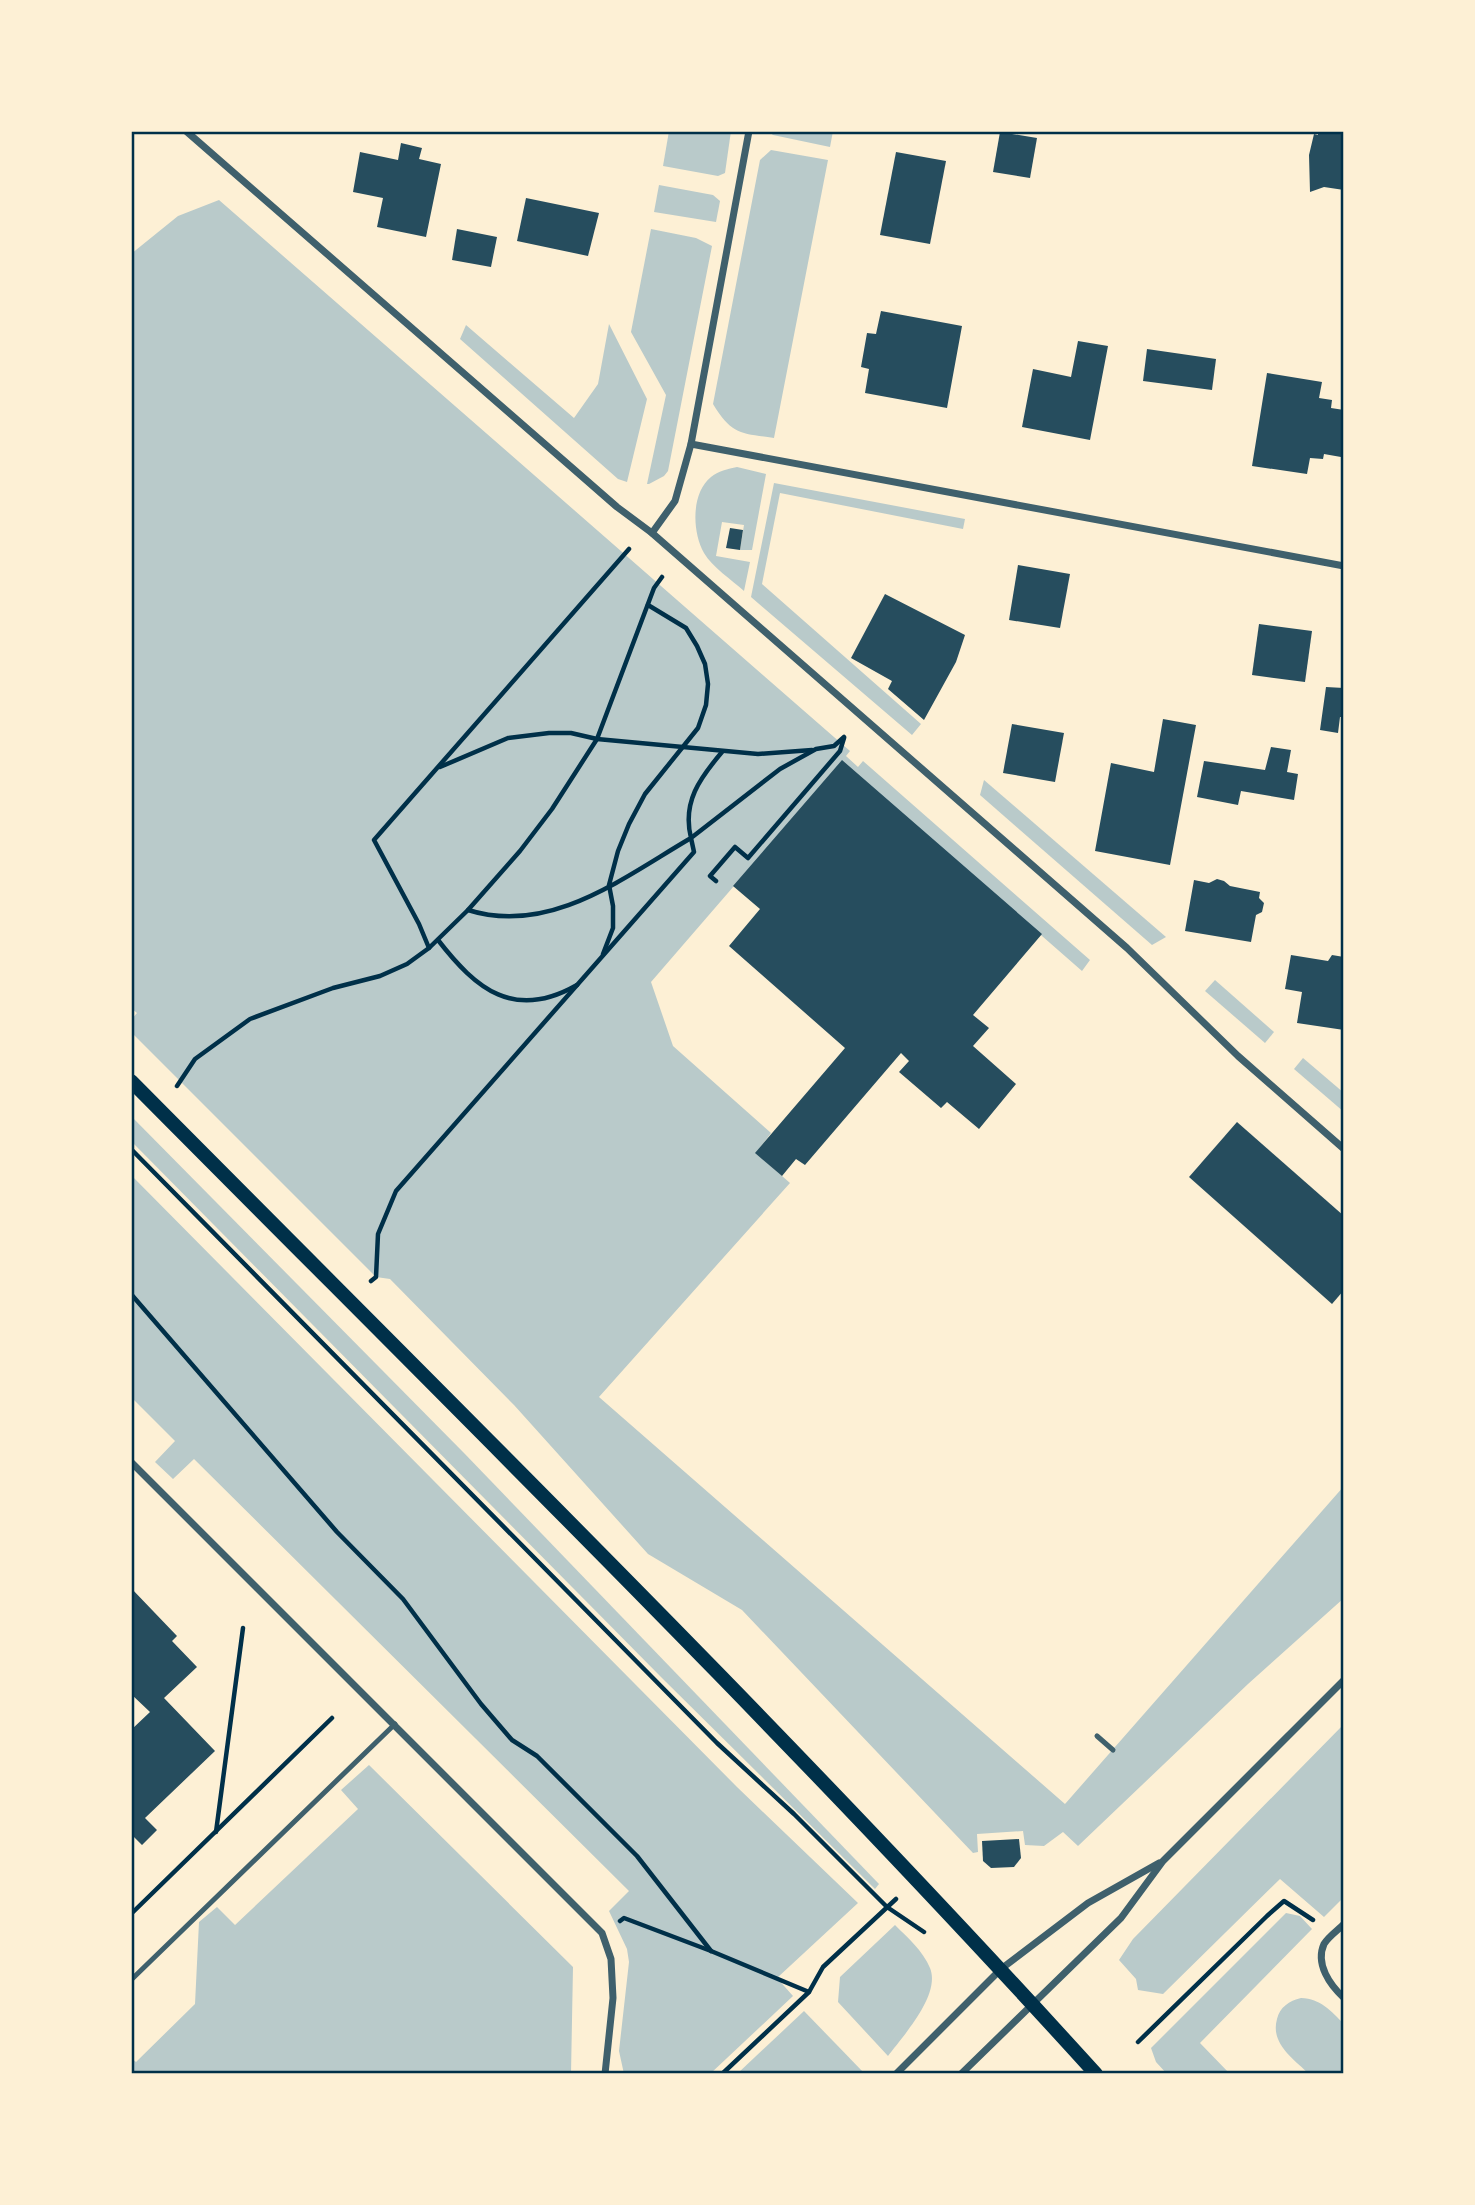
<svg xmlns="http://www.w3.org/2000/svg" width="1475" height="2205" font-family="'Fira Sans',sans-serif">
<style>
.green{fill:#b9caca}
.building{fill:#264d5e}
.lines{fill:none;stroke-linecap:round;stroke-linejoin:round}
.path{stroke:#003049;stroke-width:4.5}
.service{stroke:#3f606c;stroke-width:5}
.minor{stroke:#3f606c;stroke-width:7}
.secondary{stroke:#003049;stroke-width:14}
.neatline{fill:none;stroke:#003049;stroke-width:2.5}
</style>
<rect width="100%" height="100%" fill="#fdf0d5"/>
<g class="green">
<path d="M 669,131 L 731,131 L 725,173 L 718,176 L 663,166 Z"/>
<path d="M 768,131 L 833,131 L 830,147 L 773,135 Z"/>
<path d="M 771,150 L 828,160 L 774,438 C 740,433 732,435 713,404 L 760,160 Z"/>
<path d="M 659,185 L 713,195 L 720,201 L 716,222 L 654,212 Z"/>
<path d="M 219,200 L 850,751 L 846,756 L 858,767 L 863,761 L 1090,960 L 1082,971 L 842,761 L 651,982 L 673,1046 L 771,1133 L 756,1153 L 790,1183 L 599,1397 L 1065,1804 L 1344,1486 L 1344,1598 L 1248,1684 L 1078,1846 L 1063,1832 L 1044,1846 L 1025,1845 L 1023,1831 L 977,1834 L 978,1852 L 973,1853 L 742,1610 L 648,1554 L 514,1405 L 390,1279 L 376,1277 L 131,1032 L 131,1020 L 137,1013 L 131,1008 L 131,254 L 178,216 Z"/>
<path d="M 651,229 L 696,238 L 712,246 L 668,471 L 664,476 L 649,484 L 647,484 L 666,395 L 631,332 Z"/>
<path d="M 609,324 L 647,399 L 627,482 L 618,479 L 460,339 L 466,325 L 574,418 L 598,384 Z"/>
<path d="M 737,467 L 766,474 L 752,550 L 740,550 L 744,525 L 722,522 L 716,556 L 750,562 L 744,591 C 732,580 712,567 704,553 C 692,532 691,493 711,477 C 718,471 728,469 737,467 Z"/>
<path d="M 774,483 L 965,519 L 963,529 L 780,493 L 762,584 L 921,724 L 912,735 L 751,597 Z"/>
<path d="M 984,780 L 1166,937 L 1152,945 L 980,795 Z"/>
<path d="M 1215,980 L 1274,1032 L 1265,1043 L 1205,991 Z"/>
<path d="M 1303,1058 L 1344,1093 L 1344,1112 L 1294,1069 Z"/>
<path d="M 131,1116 L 464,1453 L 879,1884 L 875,1889 L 662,1678 L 131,1141 Z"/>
<path d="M 131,1175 L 737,1787 L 858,1903 L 777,1978 L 793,1996 L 710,2074 L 624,2074 L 619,2051 L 629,1962 L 627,1949 L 609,1911 L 629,1891 L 194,1459 L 173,1479 L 155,1462 L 175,1441 L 131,1397 Z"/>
<path d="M 1344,1724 L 1344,1897 L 1324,1917 L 1280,1879 L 1163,1994 L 1138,1990 L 1136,1979 L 1119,1960 L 1133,1939 Z"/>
<path d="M 369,1765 L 573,1967 L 571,2074 L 131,2074 L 131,2058 L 136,2062 L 195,2004 L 199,1922 L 217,1907 L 235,1925 L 358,1809 L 341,1790 Z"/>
<path d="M 1286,1913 L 1300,1916 L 1312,1929 L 1200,2043 L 1230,2074 L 1167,2074 L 1156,2062 L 1151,2048 Z"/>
<path d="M 895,1925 C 908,1938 923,1951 930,1968 C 941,1995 903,2036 888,2056 L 838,2002 L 840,1977 Z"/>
<path d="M 1301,1998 C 1321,1999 1330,2010 1344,2024 L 1344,2074 L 1309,2074 C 1294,2059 1270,2044 1277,2019 C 1280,2007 1289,2001 1301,1998 Z"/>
<path d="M 804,2011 L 865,2074 L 737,2074 Z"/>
</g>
<g class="building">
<path d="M 1318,131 L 1344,131 L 1344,190 L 1324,187 L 1310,192 L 1309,155 L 1314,134 L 1318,135 Z"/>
<path d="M 1000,132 L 1037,138 L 1030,178 L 993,172 Z"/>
<path d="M 401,143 L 422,148 L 419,159 L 441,164 L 426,237 L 377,227 L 383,198 L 353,192 L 360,152 L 398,160 Z"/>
<path d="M 896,152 L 946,161 L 930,244 L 880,235 Z"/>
<path d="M 526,198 L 599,213 L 588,256 L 517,241 Z"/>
<path d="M 457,229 L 497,237 L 491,267 L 452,260 Z"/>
<path d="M 881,311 L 962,326 L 947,408 L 865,393 L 869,369 L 861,367 L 867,333 L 876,334 Z"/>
<path d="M 1078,341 L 1108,346 L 1090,440 L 1022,427 L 1033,369 L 1071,377 Z"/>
<path d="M 1147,349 L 1216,359 L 1212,390 L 1143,381 Z"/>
<path d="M 1267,373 L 1322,382 L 1319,398 L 1332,400 L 1331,408 L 1344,410 L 1344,463 L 1341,462 L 1341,457 L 1324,454 L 1323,459 L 1310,458 L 1307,474 L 1252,466 Z"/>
<path d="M 730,528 L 743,530 L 740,550 L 726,548 Z"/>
<path d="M 1018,565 L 1070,574 L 1060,628 L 1009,620 Z"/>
<path d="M 885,594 L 965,635 L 956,662 L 924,720 L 888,689 L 892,681 L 851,658 Z"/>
<path d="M 1259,624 L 1312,631 L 1305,682 L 1252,675 Z"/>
<path d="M 1326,687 L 1344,688 L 1344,717 L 1340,717 L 1338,733 L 1320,730 Z"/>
<path d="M 1163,719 L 1196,725 L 1170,865 L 1095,851 L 1111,763 L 1154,772 Z"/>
<path d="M 1012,724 L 1064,733 L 1055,782 L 1003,773 Z"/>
<path d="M 1271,747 L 1291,750 L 1287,772 L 1298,774 L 1294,800 L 1241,791 L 1238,805 L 1197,797 L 1204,761 L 1265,770 Z"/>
<path d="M 842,760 L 1042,934 L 973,1015 L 989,1028 L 973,1046 L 1016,1084 L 979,1129 L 947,1102 L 941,1108 L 899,1072 L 909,1061 L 901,1053 L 805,1165 L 796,1159 L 782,1176 L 755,1153 L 845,1048 L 729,946 L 760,909 L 733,886 Z"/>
<path d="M 1217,879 L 1224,881 L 1230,886 L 1260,892 L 1259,898 L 1264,903 L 1262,912 L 1256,915 L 1251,942 L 1185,931 L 1194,880 L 1209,883 Z"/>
<path d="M 1291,955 L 1328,961 L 1332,955 L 1344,957 L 1344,1030 L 1297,1023 L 1302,992 L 1285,989 Z"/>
<path d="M 1237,1122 L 1344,1216 L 1344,1290 L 1332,1304 L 1189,1177 Z"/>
<path d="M 131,1588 L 177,1636 L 172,1641 L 197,1667 L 164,1698 L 215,1751 L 145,1818 L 157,1830 L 142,1845 L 131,1834 L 131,1730 L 150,1712 L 131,1694 Z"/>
<path d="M 1019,1839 L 1021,1858 L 1014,1867 L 991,1868 L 983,1861 L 982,1841 Z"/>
</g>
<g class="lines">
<g class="path">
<path d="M 440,767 L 508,738 L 549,733 L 571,733 L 597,739 L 758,754 L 812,750"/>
<path d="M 716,881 L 710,876 L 735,847 L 748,858 L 840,751 L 844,738"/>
<path d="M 468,910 C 550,936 624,877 691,838 C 682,802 700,778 722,752"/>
<path d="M 438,940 C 476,989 514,1021 577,985"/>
<path d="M 429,948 L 419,924 L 374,840 L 629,549"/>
<path d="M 603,954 L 613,928 L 613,906 L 609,885 L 618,851 L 629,824 L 645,794 L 698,728 L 706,705 L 708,684 L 705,664 L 697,646 L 686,628 L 648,605"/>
<path d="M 177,1086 L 195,1059 L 250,1019 L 333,988 L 380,976 L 407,964 L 429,948 L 468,910 L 520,851 L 552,809 L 597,739 L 654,588 L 662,577"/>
<path d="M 131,1149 L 717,1743 L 794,1814 L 887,1907 L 924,1932"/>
<path d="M 371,1281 L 376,1277 L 378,1234 L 396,1191 L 694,852 L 691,838 L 780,769 L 816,749 L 834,746 L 844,737"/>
<path d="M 131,1294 L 337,1532 L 403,1599 L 481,1704 L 512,1740 L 537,1756 L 637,1856 L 711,1951"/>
<path d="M 216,1832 L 243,1628"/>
<path d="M 131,1914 L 332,1718"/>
<path d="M 620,1921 L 624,1918 L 711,1951 L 809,1992"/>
<path d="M 1138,2042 L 1267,1916 L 1284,1901 L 1313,1920"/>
<path d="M 722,2074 L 809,1992 L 823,1967 L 896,1899"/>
</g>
<g class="service">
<path d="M 1097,1736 L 1113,1750"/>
<path d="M 131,1980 L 395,1724"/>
</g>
<g class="minor">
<path d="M 186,131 L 617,507 L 652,533 L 1127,948 L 1238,1056 L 1344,1149"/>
<path d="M 691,444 L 1344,566"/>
<path d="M 652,533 L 675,501 L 691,444 L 749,131"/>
<path d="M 131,1462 L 602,1933 L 611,1959 L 613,1998 L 605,2074"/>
<path d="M 1344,1924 C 1338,1930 1328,1937 1324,1944 C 1315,1964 1330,1985 1344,1998"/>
<path d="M 896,2074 L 1001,1969 L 1088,1903 L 1159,1863"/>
<path d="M 961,2074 L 1121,1918 L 1163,1861 L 1344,1680"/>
</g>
<path class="secondary" d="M 131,1081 C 456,1409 786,1732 1096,2074"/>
</g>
<rect width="1475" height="2205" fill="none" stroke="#fdf0d5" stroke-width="266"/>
<rect x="133" y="133" width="1209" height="1939" class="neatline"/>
</svg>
